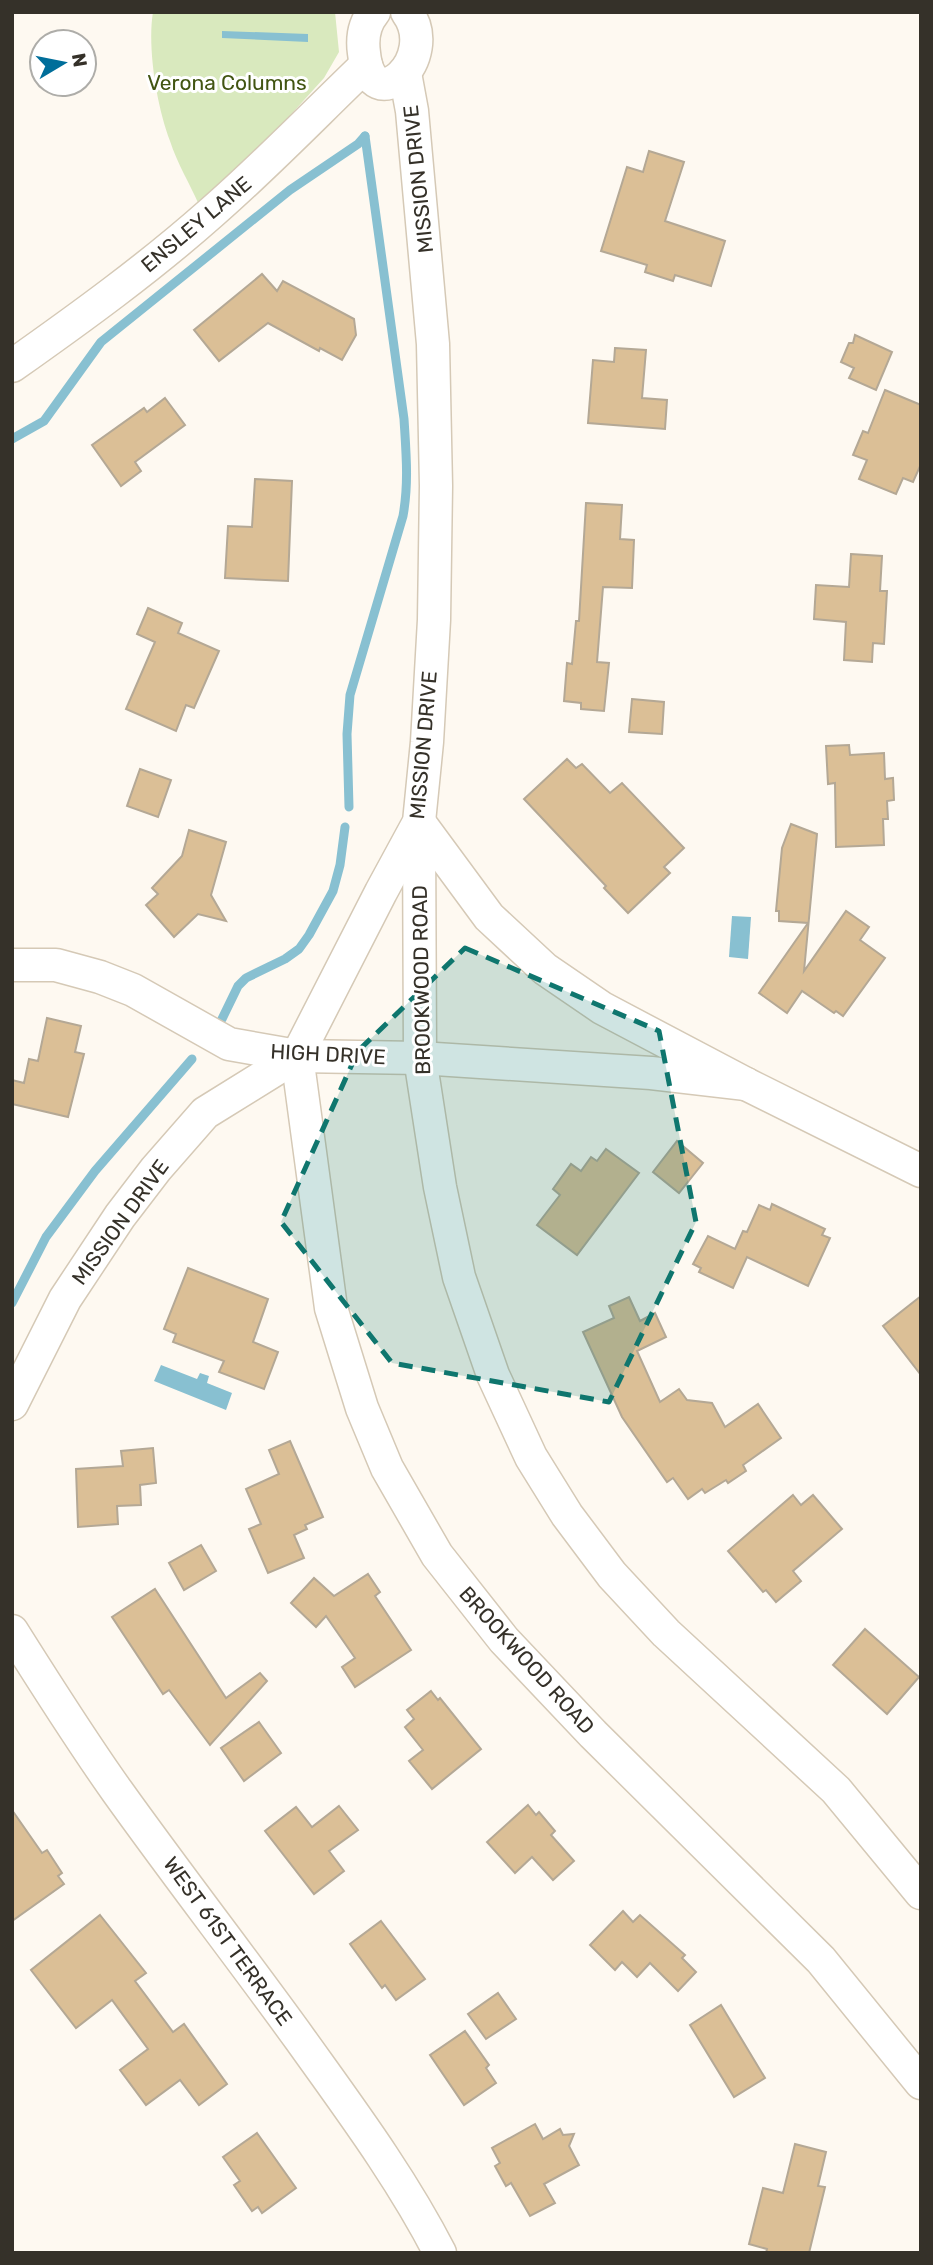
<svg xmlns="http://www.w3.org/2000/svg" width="933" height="2265" font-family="Rubik,sans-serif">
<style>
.green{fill:#d9e9be}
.water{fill:#88c0d1}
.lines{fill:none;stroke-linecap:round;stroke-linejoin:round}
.stream{stroke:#88c0d1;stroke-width:9}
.building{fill:#dbbf96;stroke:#b4a895;stroke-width:2}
.minor-casing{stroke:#d5c9b6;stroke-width:35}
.minor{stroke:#fff;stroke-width:32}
.marked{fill:#0f766e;fill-opacity:0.2;stroke:#0f766e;stroke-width:5;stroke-dasharray:14 9;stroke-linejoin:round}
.labels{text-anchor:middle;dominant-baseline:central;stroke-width:6;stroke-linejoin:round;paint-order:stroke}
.park-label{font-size:21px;fill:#425512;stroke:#fff}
.street-label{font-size:21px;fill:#353129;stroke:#fff}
</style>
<rect width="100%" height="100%" fill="#fef9f1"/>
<path class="green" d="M 153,12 L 335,12 L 339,52 L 324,78 L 238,173 L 199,205 C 190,184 177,163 170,141 C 157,107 147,48 153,12 Z"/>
<g class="water">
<path d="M 222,31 L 308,34 L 308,42 L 222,38 Z"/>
<path d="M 732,916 L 751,917 L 748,959 L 729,957 Z"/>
<path d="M 161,1365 L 197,1379 L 200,1373 L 209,1376 L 207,1383 L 232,1393 L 226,1410 L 154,1381 Z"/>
</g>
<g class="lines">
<g class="stream">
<path d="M 12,439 L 44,421 L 101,342 L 290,190 L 358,144 L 365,136"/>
<path d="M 349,807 L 347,734 L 350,695 L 403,516 C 409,483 406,452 404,419 L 365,136"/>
<path d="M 222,1019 L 238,986 L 246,978 L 285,959 L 299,949 L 309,935 L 333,891 L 340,865 L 345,827"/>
<path d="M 12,1303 L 46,1237 L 95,1171 L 192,1059"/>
</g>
</g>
<g class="building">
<path d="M 649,151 L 684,162 L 665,221 L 725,241 L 711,286 L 675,275 L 673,281 L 645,272 L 647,265 L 601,251 L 627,167 L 643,172 Z"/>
<path d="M 262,274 L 277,291 L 283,281 L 354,319 L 356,335 L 342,360 L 320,348 L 319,351 L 268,323 L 219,361 L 194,330 Z"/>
<path d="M 855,335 L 892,352 L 876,390 L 849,378 L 854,368 L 841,362 L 849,343 L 853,343 Z"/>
<path d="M 615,348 L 646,350 L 642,398 L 667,400 L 665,429 L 588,423 L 593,360 L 614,362 Z"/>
<path d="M 885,390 L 921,405 L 921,464 L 913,482 L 903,478 L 896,494 L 859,479 L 867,460 L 853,455 L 863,431 L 868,433 Z"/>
<path d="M 165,398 L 185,425 L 135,462 L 141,471 L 121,486 L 92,445 L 144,408 L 147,412 Z"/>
<path d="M 255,479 L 292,481 L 288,581 L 225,578 L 228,526 L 252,527 Z"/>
<path d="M 586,503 L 622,505 L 620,539 L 634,540 L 632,588 L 603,587 L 597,662 L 609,663 L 604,711 L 581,709 L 581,703 L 564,701 L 567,663 L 572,664 L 576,621 L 579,621 Z"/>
<path d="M 851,554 L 882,556 L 880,591 L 887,591 L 884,644 L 873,643 L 872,662 L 844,660 L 846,622 L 814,619 L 816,585 L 849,587 Z"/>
<path d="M 148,608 L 182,623 L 178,633 L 219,651 L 194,708 L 186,705 L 176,731 L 126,709 L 155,642 L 137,634 Z"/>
<path d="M 632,699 L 664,702 L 662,734 L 629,732 Z"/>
<path d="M 849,745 L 850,755 L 884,753 L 885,779 L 893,778 L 894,800 L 887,801 L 888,819 L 883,819 L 884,845 L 836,847 L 835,783 L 828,784 L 826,746 Z"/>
<path d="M 567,759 L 576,768 L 582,764 L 610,793 L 622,783 L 684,848 L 664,867 L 670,873 L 628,913 L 604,888 L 606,886 L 524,799 Z"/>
<path d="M 140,769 L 171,780 L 158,817 L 127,806 Z"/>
<path d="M 791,824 L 817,834 L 804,971 L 846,911 L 869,927 L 860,940 L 885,958 L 843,1016 L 836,1011 L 834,1013 L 802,991 L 787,1013 L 759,993 L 808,923 L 779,921 L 779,911 L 776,911 L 782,848 Z"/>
<path d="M 189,830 L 226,842 L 211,895 L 226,921 L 198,914 L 174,937 L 146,905 L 158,894 L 152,888 L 182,856 Z"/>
<path d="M 47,1018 L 81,1026 L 75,1052 L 84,1054 L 68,1117 L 12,1104 L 12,1080 L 24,1083 L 29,1059 L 38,1061 Z"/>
<path d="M 677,1141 L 703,1163 L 679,1193 L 653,1172 Z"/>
<path d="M 606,1149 L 639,1173 L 577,1255 L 537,1225 L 560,1195 L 553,1189 L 571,1164 L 581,1171 L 591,1157 L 597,1161 Z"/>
<path d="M 772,1204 L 825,1229 L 822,1235 L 830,1238 L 808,1286 L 747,1257 L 733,1288 L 699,1272 L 701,1268 L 693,1264 L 708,1236 L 735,1249 L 743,1231 L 747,1232 L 759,1205 L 770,1210 Z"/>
<path d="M 188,1268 L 268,1299 L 253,1342 L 278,1352 L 264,1389 L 219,1372 L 224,1361 L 173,1342 L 176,1334 L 164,1329 Z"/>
<path d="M 921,1296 L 921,1375 L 883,1326 Z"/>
<path d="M 629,1297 L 640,1321 L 655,1313 L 666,1337 L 637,1351 L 660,1402 L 679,1389 L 687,1400 L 712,1403 L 725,1427 L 758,1404 L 781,1438 L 743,1465 L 746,1471 L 728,1483 L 726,1480 L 705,1493 L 702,1489 L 688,1499 L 673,1478 L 667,1482 L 622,1417 L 583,1332 L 614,1318 L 609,1306 Z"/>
<path d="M 290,1441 L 323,1517 L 305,1525 L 307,1529 L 294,1535 L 304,1558 L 268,1573 L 249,1529 L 261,1524 L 246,1489 L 279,1474 L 269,1450 Z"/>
<path d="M 153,1448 L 156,1483 L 140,1485 L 141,1505 L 117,1506 L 118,1524 L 78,1527 L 76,1469 L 123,1466 L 121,1451 Z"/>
<path d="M 793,1495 L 801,1505 L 813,1495 L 842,1529 L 793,1571 L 801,1581 L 776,1602 L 766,1590 L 763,1592 L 728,1551 Z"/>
<path d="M 201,1545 L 216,1571 L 184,1590 L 169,1563 Z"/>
<path d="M 368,1574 L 380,1592 L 375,1596 L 411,1650 L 355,1687 L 342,1667 L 355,1658 L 326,1616 L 316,1627 L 291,1603 L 314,1578 L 334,1596 Z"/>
<path d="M 155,1589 L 226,1698 L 260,1673 L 267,1681 L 210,1745 L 169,1690 L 163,1694 L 112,1617 Z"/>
<path d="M 865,1629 L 919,1677 L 887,1714 L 833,1665 Z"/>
<path d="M 431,1691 L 438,1700 L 440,1698 L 481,1749 L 432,1789 L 409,1761 L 423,1750 L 405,1727 L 414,1719 L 407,1710 Z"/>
<path d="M 259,1722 L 281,1753 L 244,1781 L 221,1748 Z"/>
<path d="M 528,1805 L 536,1815 L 539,1812 L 555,1831 L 551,1835 L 574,1861 L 553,1880 L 532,1857 L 515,1873 L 487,1842 Z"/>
<path d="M 339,1806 L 358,1830 L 329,1851 L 344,1871 L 314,1894 L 265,1831 L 296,1807 L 312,1827 Z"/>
<path d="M 12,1810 L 42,1853 L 47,1850 L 62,1873 L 58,1876 L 64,1884 L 12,1921 Z"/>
<path d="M 623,1911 L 633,1922 L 640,1915 L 685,1955 L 682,1958 L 696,1972 L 678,1991 L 650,1963 L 637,1977 L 622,1962 L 615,1970 L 590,1945 Z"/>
<path d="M 100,1915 L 146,1973 L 135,1981 L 173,2032 L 184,2024 L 227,2084 L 199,2105 L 180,2080 L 146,2105 L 120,2070 L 148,2049 L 112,2000 L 76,2028 L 31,1970 Z"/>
<path d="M 381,1921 L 425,1979 L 396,2000 L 385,1985 L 382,1988 L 350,1944 Z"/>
<path d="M 498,1993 L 516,2019 L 486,2039 L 468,2014 Z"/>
<path d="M 721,2005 L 765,2078 L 734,2097 L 690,2025 Z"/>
<path d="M 465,2031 L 489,2065 L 486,2068 L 496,2083 L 464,2105 L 430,2055 Z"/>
<path d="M 535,2124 L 543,2139 L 560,2129 L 563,2135 L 574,2134 L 569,2146 L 579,2165 L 544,2184 L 555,2203 L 530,2216 L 511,2183 L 506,2186 L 495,2166 L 500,2163 L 492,2148 Z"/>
<path d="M 257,2133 L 296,2188 L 262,2213 L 258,2207 L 252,2211 L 234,2185 L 240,2181 L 223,2157 Z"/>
<path d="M 795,2144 L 826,2152 L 818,2186 L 825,2187 L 809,2253 L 766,2253 L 767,2249 L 749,2244 L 763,2188 L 783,2193 Z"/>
</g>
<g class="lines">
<defs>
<g id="minor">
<path d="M 374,12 C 364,24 362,39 364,53 C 371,123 441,58 407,12"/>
<path d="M 12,366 C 80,318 149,268 211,213 C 265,166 314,115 366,65"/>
<path d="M 419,822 L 489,917 L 545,969 L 602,1008 L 746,1084 L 921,1171"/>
<path d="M 419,824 L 420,1058 L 440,1187 L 459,1277 L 493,1375 L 531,1457 L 567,1515 L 612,1575 L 666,1633 L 836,1790 L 921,1893"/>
<path d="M 12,965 L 56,965 L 100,977 L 133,990 L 229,1044 L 297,1056 L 420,1058 L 651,1073 L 746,1084"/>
<path d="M 297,1056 L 331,1308 L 362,1408 L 387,1468 L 437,1555 L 504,1640 L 593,1734 L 821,1960 L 921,2083"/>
<path d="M 12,1404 L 65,1299 L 120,1216 L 156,1169 L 205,1113 L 297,1056 L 381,892 L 419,822 L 427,742 L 434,620 L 436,486 L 433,344 L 412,111 L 405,73"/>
<path d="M 12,1631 C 46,1685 80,1739 117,1791 C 177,1875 240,1956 300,2039 C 350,2109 401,2177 440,2253"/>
</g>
</defs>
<use href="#minor" class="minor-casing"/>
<use href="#minor" class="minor"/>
</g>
<path class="marked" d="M 465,948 L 659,1031 L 696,1222 L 609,1402 L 392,1363 L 281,1222 L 358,1051 Z"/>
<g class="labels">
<g class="park-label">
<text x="227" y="82">Verona Columns</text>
</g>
<g class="street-label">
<text transform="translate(418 179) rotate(-96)">MISSION DRIVE</text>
<text transform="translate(196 224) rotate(-40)">ENSLEY LANE</text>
<text transform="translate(423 745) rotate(-85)">MISSION DRIVE</text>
<text transform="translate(421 980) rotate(-91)">BROOKWOOD ROAD</text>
<text transform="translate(328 1054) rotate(3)">HIGH DRIVE</text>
<text transform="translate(120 1222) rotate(-54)">MISSION DRIVE</text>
<text transform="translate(527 1660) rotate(48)">BROOKWOOD ROAD</text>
<text transform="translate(228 1941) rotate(54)">WEST 61ST TERRACE</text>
</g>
</g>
<rect width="933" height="2265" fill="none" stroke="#353129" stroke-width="28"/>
<g transform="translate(63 63) rotate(80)"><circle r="33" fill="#ffffff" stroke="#aeada9" stroke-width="2"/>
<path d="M0-5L12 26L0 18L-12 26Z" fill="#006e9a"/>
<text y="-10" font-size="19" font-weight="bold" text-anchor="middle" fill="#353129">N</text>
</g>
</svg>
